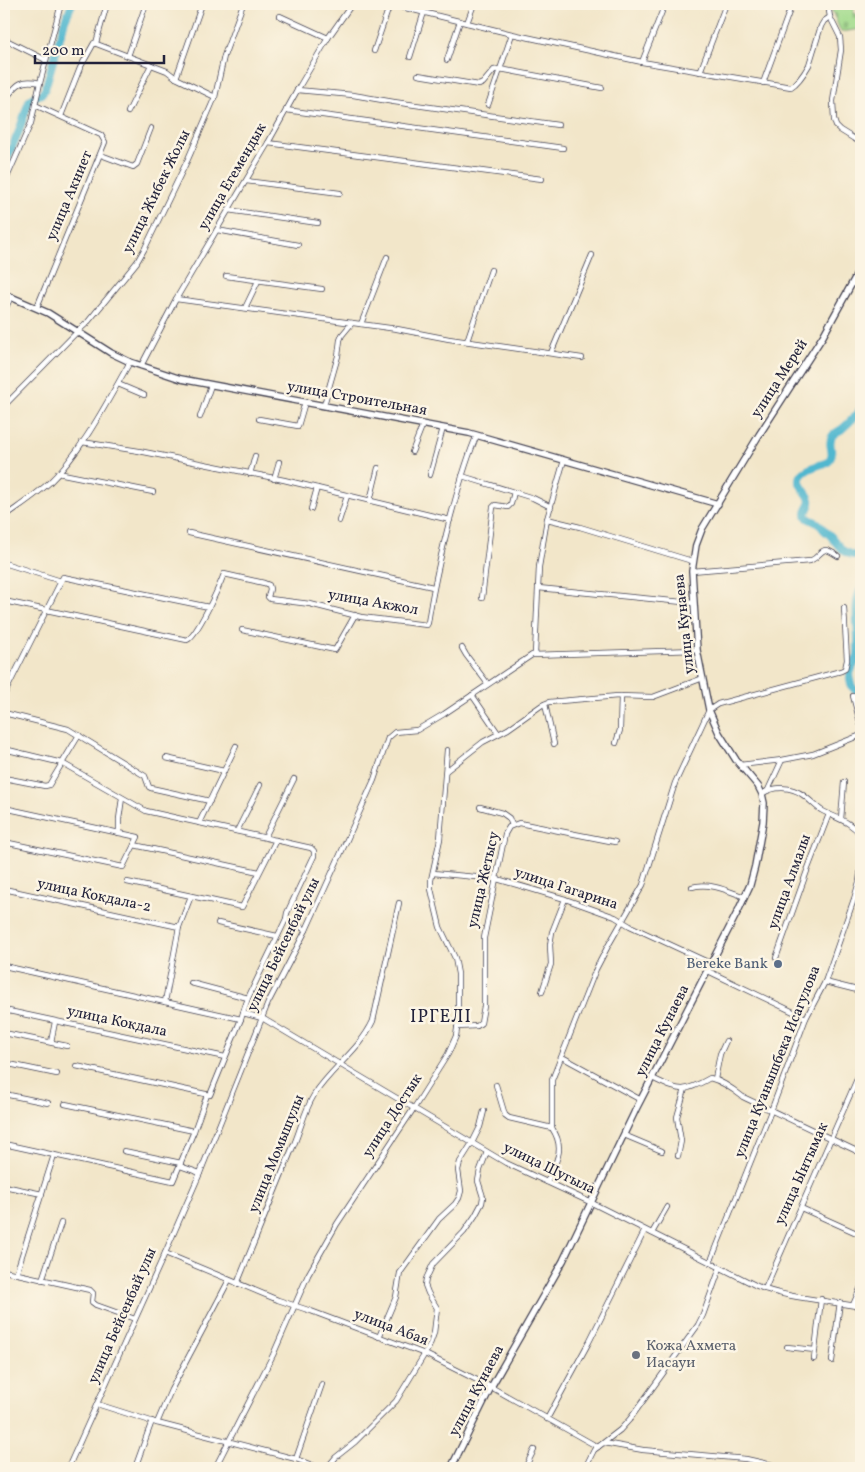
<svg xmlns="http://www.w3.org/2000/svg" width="865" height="1472" font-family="Vollkorn,serif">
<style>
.cemetery{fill:url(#cemetery-stones);stroke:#627e64}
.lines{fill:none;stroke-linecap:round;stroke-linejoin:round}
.river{stroke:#51b7cf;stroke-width:8}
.minor-casing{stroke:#413f50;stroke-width:6}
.secondary-casing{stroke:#413f50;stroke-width:8}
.minor{stroke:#fff;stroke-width:4.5}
.secondary{stroke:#fff;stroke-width:5.5}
.service-dot{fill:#5c6f8a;stroke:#fcf5e5;stroke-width:2}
.worship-dot{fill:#6b7280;stroke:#fcf5e5;stroke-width:2}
.labels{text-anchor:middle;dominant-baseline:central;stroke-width:5;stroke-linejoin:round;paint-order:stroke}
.street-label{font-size:15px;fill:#22223b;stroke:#fcf5e5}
.service-label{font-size:15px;fill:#4e5e75;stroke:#fcf5e5;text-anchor:end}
.worship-label{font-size:15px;fill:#5b616d;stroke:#fcf5e5;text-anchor:start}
.quarter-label{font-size:18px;letter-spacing:1px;fill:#22223b;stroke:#fcf5e5}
</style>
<defs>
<pattern id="cemetery-stones" width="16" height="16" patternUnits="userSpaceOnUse" patternTransform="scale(1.25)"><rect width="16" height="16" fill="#a3db8d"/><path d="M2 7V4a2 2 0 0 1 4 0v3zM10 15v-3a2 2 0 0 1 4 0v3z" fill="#8cbc7b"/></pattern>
</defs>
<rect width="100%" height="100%" fill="#fcf5e5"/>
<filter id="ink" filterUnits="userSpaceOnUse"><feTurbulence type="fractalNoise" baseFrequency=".02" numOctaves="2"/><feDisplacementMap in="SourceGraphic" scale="10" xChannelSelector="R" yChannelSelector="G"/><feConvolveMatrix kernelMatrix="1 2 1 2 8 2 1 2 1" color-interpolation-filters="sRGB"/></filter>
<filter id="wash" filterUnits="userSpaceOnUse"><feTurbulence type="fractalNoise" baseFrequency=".0096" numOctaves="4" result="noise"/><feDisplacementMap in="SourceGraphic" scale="20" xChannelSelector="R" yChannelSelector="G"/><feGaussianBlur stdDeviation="1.12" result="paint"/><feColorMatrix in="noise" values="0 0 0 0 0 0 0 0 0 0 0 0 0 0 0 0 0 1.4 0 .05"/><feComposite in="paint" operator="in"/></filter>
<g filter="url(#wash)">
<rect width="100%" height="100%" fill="#f2e6c9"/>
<path class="cemetery" d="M 834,4 L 861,4 L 861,6 L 855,6 L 853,13 L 861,17 L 861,29 L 841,32 L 832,11 Z"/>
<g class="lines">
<g class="river">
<path d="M 4,166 L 19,131 L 29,101 L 33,97 L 42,94 L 45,89 L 65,20 L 72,4"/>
<path d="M 861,408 C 856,416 849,423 842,429 C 838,432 832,433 831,439 C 828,448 836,452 828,462 C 821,465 805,468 801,476 C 796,485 808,492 810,500 C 812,506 803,511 807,517 C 810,521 817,521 820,525 C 822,527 823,529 825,531 C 828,534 831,535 833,539 C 841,549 847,557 861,555"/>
<path d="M 861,589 C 852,602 860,636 858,654 C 857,662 850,668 850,676 C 849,684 854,691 861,695"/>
</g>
</g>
</g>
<g filter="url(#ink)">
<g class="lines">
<defs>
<g id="minor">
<path d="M 389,4 L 512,34 L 642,62 L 791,87 C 798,83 805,72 809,65 L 821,26 L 824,21 L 830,17"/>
<path d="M 831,4 L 829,11 L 830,17 L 840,37 L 841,50 L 833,101 L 834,120 L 836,126 L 840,130 L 861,143"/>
<path d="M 280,16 L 328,38"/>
<path d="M 467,23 L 474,4"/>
<path d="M 4,24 L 5,22"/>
<path d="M 4,39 L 46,60"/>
<path d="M 96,43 L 107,4"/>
<path d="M 374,51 L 390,4"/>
<path d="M 128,56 L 146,4"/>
<path d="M 410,57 L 424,12"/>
<path d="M 447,60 L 460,21"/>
<path d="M 642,62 L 665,4"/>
<path d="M 700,72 L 726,4"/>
<path d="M 418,75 L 479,85 L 483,83 L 494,70 L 500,69 L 602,88"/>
<path d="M 176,78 L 202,4"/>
<path d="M 763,83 L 792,4"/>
<path d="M 297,90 L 353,95 L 394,102 L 558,125"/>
<path d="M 4,101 C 16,86 19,78 40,83"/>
<path d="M 35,105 L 101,135 L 105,142 L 37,307"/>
<path d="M 488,105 L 512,34"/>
<path d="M 286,110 L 563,148"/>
<path d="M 128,112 L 151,65"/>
<path d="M 61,116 L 80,68 L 94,43 L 167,71 L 176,78 L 215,97"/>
<path d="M 268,143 L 542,179"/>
<path d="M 101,155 L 133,167 L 137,164 L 151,128"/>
<path d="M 246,181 L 340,193"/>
<path d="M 4,184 L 31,123 L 40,83 L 61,4"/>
<path d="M 228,210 L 318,223"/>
<path d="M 217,230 L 298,245"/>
<path d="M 226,276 L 322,289"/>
<path d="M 176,299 L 397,329 L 449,339 L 582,358"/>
<path d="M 245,308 L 258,281"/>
<path d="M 4,311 L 11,297"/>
<path d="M 361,324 L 387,257"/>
<path d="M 467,341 L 491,270"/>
<path d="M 551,353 L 592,255"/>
<path d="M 141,366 L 176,299 L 268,143 L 299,87 L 328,38 L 352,4"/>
<path d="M 118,384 L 144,395"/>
<path d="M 324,405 L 338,356 L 340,340 L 342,335 L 352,323"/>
<path d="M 4,406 L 78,331 L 87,323 L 124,278 L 137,262 L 145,248 L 188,159 L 215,97 L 224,56 L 243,4"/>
<path d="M 200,417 L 211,385"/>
<path d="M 259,419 L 298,426 L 305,402"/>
<path d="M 82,442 L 139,451 L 284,480 L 450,520"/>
<path d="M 412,452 L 423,424"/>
<path d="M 858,467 L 861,475"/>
<path d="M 58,473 L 153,492"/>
<path d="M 250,474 L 255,456"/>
<path d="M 430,475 L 443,428"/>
<path d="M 462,476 L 533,498 L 551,507"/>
<path d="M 274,479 L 279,462"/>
<path d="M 370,501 L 378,468"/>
<path d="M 311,509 L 317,488"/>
<path d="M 4,517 C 19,506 36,495 50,482 C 82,452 108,400 130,362"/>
<path d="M 547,519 L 580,527 L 692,561"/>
<path d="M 339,521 L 347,496"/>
<path d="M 189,533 L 433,587"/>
<path d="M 4,563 L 61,581"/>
<path d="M 692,571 L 810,561 C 825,554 819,543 838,556"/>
<path d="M 538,588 L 693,603"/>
<path d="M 482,598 L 493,507 L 495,505 L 508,507 L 511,504 L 514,492"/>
<path d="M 4,601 L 187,640 C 197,636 219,587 224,574 L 264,583 L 269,585 L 270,589 L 268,597 L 270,599 L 310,604 L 361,617 L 427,625 L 428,623 C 433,588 441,554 450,519 C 458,490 465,462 477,435"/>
<path d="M 242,630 L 335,650 L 355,615"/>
<path d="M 462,648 L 466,655 L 488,684"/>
<path d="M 535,654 L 539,567 L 547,519 L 564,460"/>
<path d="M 4,695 L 63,577 L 209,607"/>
<path d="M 472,695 L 498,733"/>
<path d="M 853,696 L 861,726"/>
<path d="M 545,704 L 554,744"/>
<path d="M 4,713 L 68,729 L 145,776 L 149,787 L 151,788 L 210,801"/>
<path d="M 616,743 L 620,730 L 621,696"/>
<path d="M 4,749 L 62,763 L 146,811 L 311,848 L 314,851 L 314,856 L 287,913 L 286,919 L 248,998 L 241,1019 L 210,1095 L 76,1066"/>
<path d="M 166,758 L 224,771"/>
<path d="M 740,765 L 782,760 L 813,754 L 861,735"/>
<path d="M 446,771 L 483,742 L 508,729 L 542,705 L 549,702 L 618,696 L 653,697 L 703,678"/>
<path d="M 4,778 L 45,786 L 49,785 L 79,735"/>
<path d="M 768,790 L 782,760"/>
<path d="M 762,794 C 774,786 791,786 803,795 C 809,799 814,805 821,810 C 837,819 849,820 861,835"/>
<path d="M 480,807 L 502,813 L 509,818 L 512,825"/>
<path d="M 4,808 L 138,837 L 123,867 L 4,842"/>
<path d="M 841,819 L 844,782"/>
<path d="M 199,823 L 236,746"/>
<path d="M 237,831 L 260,785"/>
<path d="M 119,833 L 119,819 L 122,798"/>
<path d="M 265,837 L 294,779"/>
<path d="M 134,845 L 259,872"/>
<path d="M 433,873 L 497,879 L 565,899 L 615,917 L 630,926 L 712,964"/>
<path d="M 127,882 L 242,907 L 276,840"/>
<path d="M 692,887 C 710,882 728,891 745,897"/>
<path d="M 4,889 L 179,927"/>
<path d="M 286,919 L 306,930"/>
<path d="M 218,923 L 277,936"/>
<path d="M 776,958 L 807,871 L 829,814"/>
<path d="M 4,966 L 241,1019"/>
<path d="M 708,971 L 806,1018"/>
<path d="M 825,982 L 861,991"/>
<path d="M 191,983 L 248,998"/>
<path d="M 542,992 L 551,964 L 550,945 L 552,932 L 565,899"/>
<path d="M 165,1002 L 179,927 L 191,896"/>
<path d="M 4,1010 L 225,1057"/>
<path d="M 243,1013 L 262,1018 L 506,1163 L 592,1203 L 757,1286 C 788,1299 828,1300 861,1307"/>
<path d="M 457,1027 L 477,1026 L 481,1023 L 484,1006 L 484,938 L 505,834 L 509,827 L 519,823 L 615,842"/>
<path d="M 4,1033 L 67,1046"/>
<path d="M 51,1042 L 55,1022"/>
<path d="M 562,1057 L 641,1100"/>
<path d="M 4,1063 L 57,1074"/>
<path d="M 652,1078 C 680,1091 682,1094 710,1078 C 722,1081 733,1089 743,1097 L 861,1153"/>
<path d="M 715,1079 L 720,1054 L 726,1041"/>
<path d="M 496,1085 L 505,1115 L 509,1118 L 552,1128 C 566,1149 556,1162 547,1182"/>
<path d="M 4,1094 L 48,1103"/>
<path d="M 65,1104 L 194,1131"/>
<path d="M 552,1128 L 552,1080 L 596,969 L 608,946 L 643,885 L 675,783 L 709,710 L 718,704 L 841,671 L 845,669 L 847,660 L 844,608"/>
<path d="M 624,1135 L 662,1151"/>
<path d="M 4,1144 L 173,1181 L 194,1131 L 207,1095"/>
<path d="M 124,1151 L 181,1163"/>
<path d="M 678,1156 L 681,1141 L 677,1117 L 685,1089"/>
<path d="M 180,1166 L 200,1173"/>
<path d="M 4,1186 L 42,1194"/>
<path d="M 801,1208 L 861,1235"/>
<path d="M 652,1233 L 667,1207"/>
<path d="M 165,1253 L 278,1300 L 311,1311 L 425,1354 L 491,1387 L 598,1447"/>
<path d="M 710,1263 L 771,1111 L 806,1018 L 825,982 L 854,899 L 859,882 L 861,867"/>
<path d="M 4,1271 L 90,1290 L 93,1293 L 92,1302 L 96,1305 L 135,1319"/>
<path d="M 16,1274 L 54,1155"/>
<path d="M 42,1280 L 61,1223"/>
<path d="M 237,1284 C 255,1239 274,1194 292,1149 C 300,1132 304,1111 314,1095 C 331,1068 359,1051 373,1021 L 399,903"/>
<path d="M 765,1289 L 861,1070"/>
<path d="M 853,1305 L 861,1287"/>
<path d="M 379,1337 L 396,1297 L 400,1273 L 439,1219 L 455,1204 L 459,1198 L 461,1191 L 458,1170 L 460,1162 L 472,1143 L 480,1127 L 484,1111"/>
<path d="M 787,1347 L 815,1350"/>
<path d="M 814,1359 L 821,1299"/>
<path d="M 832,1361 L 840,1302"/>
<path d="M 97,1404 L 157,1423 L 296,1459 L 320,1468"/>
<path d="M 547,1419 L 589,1342 L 645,1230"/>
<path d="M 157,1423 L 171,1390 L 229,1280"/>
<path d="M 604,1443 L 643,1450 L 746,1459 L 777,1466 L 795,1468"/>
<path d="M 296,1459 L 322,1384"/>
<path d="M 68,1468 L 165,1253 L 200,1173 L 268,1003 L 306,930 L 374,780 L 388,738 L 395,732 L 417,730 L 444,714 L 532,655 L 697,650"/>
<path d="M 135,1468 L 152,1421"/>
<path d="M 215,1468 L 273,1355 L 308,1275 L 337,1224 L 414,1108 L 448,1054 L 456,1036 L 458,1022 L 458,974 L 455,958 L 440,927 L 431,889 L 431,880 L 440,839 L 447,750"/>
<path d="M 327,1468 L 336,1457 L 355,1442 L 396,1401 L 429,1347 L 434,1333 L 437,1308 L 428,1293 L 425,1285 L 426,1279 L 433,1264 L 464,1232 L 475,1216 L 482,1203 L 483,1197 L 478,1181 L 480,1170 L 487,1152"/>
<path d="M 525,1468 L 534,1450"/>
<path d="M 585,1468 L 594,1450 L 620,1430 L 630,1419 L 698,1325 L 703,1315 L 720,1268"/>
</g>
<g id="secondary">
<path d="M 4,294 L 48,313 L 111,353 L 130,362 L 181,379 L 469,433 L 718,504"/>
<path d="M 451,1468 L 491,1387 L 563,1261 L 636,1109 L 739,909 L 750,885 L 755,866 L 763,822 L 764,803 L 762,794 L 758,786 L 736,760 L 719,733 L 709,710 L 697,650 L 692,571 L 696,545 L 702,529 L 759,435 L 823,336 L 861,267"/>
</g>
</defs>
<use href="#minor" class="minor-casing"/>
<use href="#secondary" class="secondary-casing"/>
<use href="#minor" class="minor"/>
<use href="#secondary" class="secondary"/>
</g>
</g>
<circle class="service-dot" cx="778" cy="964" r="5"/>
<circle class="worship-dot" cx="636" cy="1355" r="5"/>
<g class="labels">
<g class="street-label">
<text transform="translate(233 177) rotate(-60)">улица Егемендык</text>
<text transform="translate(157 192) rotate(-64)">улица Жибек Жолы</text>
<text transform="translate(70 196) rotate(-67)">улица Акниет</text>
<text transform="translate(780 379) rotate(-57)">улица Мерей</text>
<text transform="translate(357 399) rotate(10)">улица Строительная</text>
<text transform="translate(373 603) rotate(10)">улица Акжол</text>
<text transform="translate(685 624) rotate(-96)">улица Кунаева</text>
<text transform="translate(484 880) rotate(-77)">улица Жетысу</text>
<text transform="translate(790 882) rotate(-70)">улица Алмалы</text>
<text transform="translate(566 889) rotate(18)">улица Гагарина</text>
<text transform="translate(94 896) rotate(12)">улица Кокдала-2</text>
<text transform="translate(284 945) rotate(-64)">улица Бейсенбай улы</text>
<text transform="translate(117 1022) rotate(12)">улица Кокдала</text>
<text transform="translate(663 1031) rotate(-63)">улица Кунаева</text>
<text transform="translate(778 1062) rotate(-68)">улица Куанышбека Исагулова</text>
<text transform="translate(393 1116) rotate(-57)">улица Достык</text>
<text transform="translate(277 1154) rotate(-68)">улица Момышулы</text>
<text transform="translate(549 1169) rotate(26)">улица Шугыла</text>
<text transform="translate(802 1174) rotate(-66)">улица Ынтымак</text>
<text transform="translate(123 1316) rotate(-66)">улица Бейсенбай улы</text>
<text transform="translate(391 1328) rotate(21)">улица Абая</text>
<text transform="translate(477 1391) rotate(-62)">улица Кунаева</text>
</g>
<g class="service-label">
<text x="768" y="964">Bereke Bank</text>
</g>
<g class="worship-label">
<text x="646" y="1346">Кожа Ахмета<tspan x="646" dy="17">Иасауи</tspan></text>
</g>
<g class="quarter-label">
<text x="441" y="1017">ІРГЕЛІ</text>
</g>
</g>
<rect width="865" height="1472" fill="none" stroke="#fcf5e5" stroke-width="20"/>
<path d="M35 55v8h129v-8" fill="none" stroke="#22223b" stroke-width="2.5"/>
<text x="42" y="55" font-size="15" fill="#22223b" stroke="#fcf5e5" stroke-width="4" paint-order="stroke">200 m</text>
</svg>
